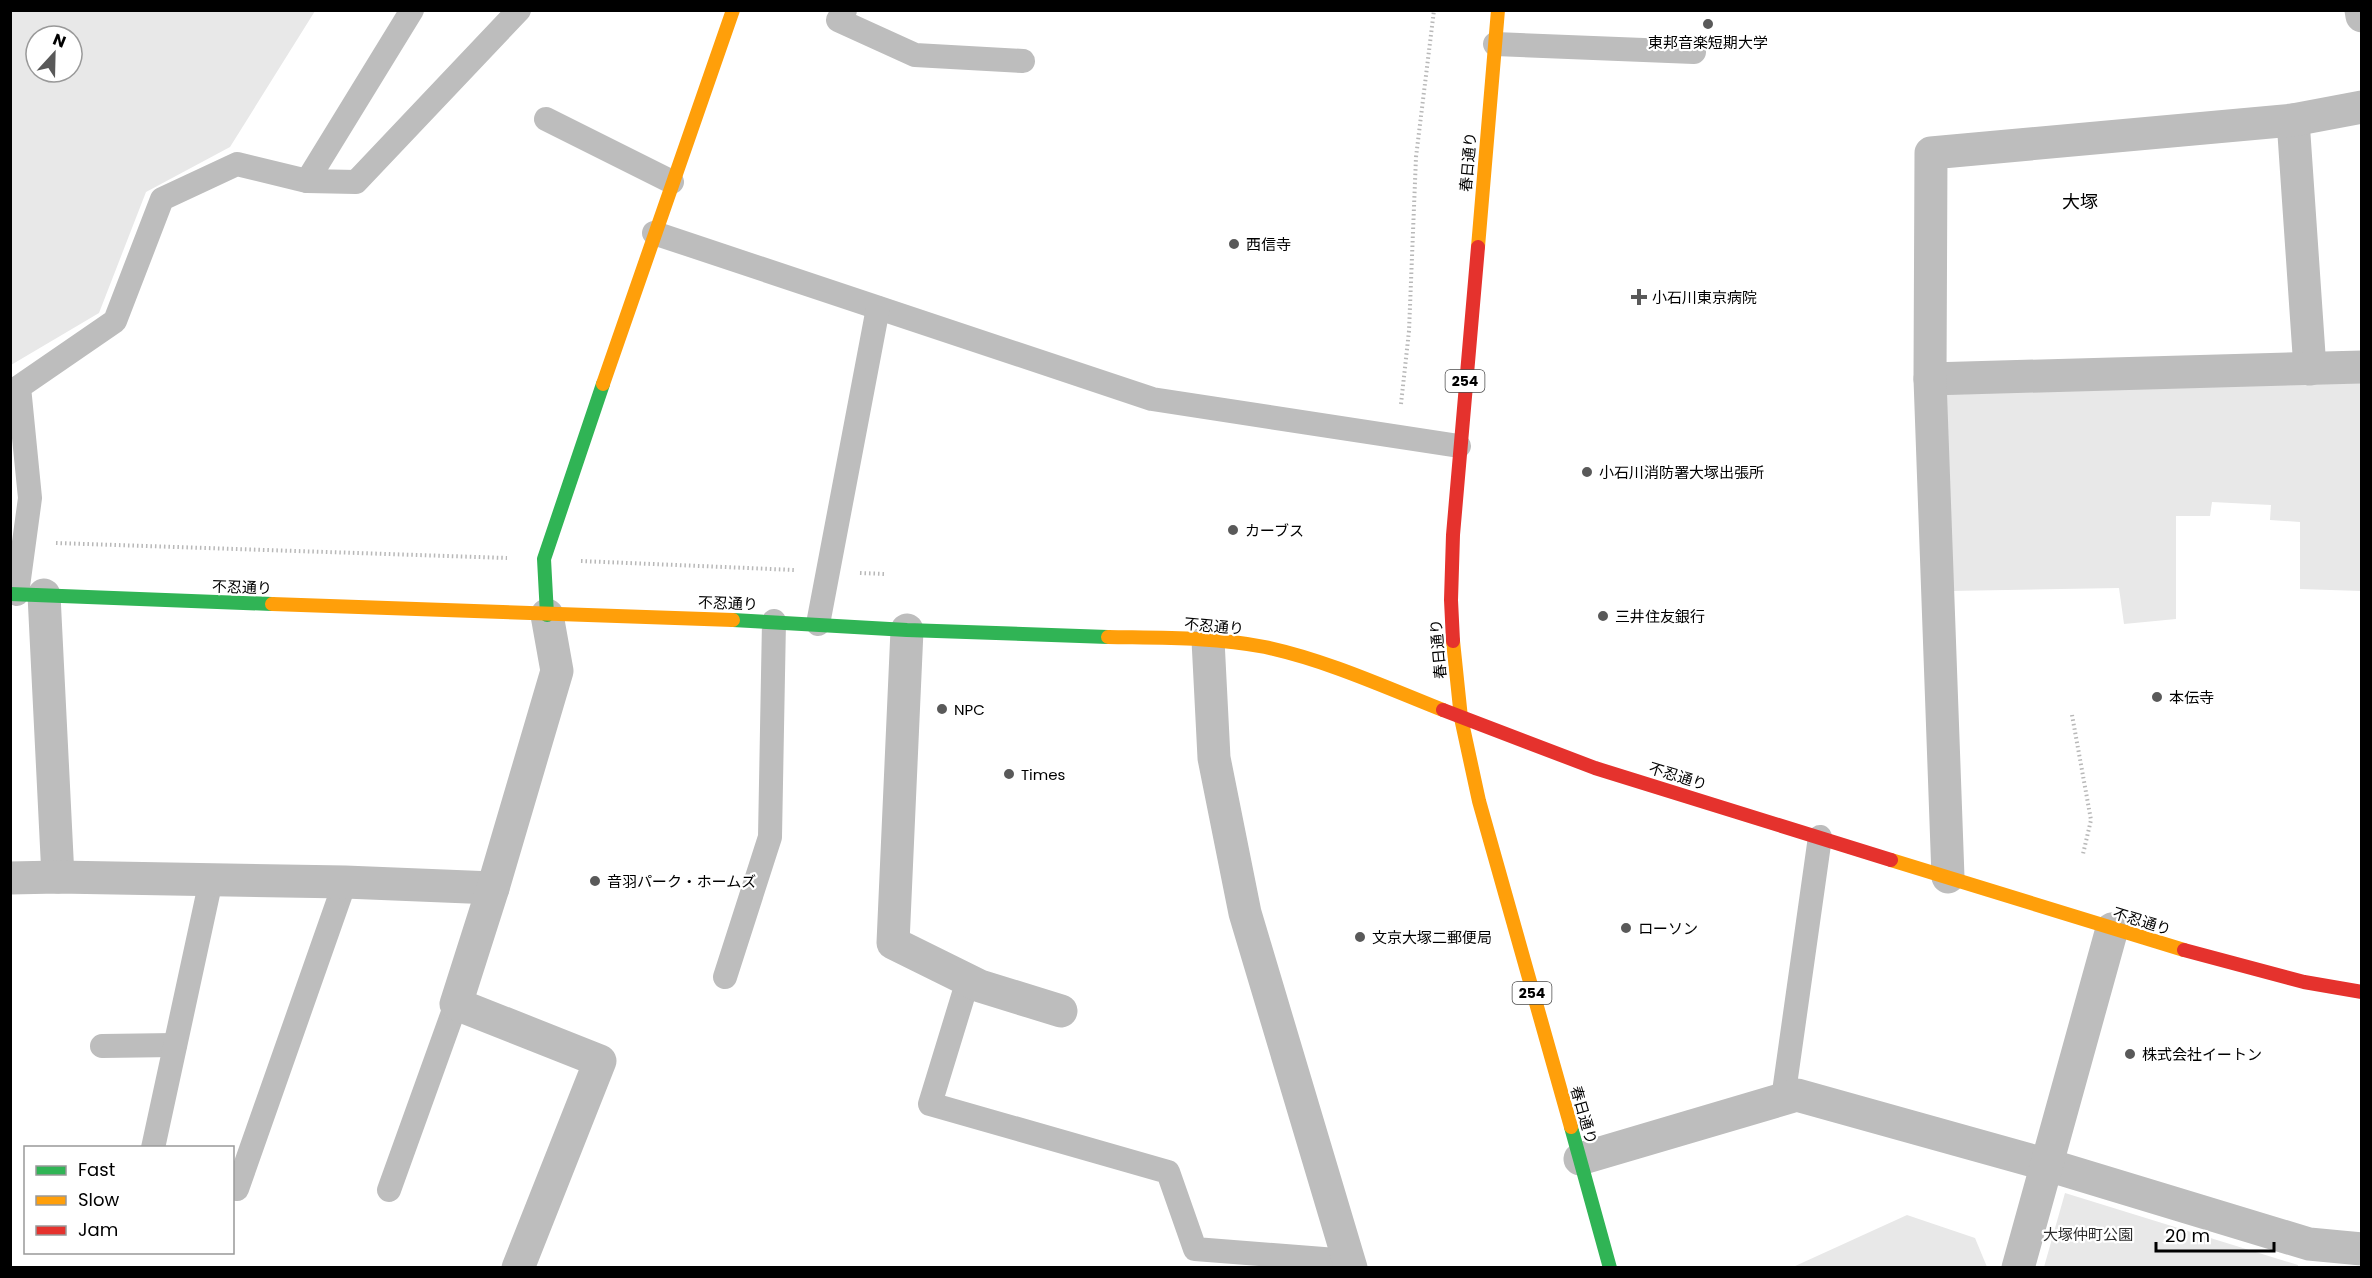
<svg xmlns="http://www.w3.org/2000/svg" width="2372" height="1278" font-family="Poppins,'Noto Sans JP',sans-serif">
<style>
.green{fill:#e8e8e8;fill-rule:evenodd}
.lines{fill:none;stroke-linecap:round;stroke-linejoin:round}
.path{stroke:#b8b8b8;stroke-width:4;stroke-dasharray:1.5 3;stroke-linecap:butt}
.lane{stroke:#bdbdbd;stroke-width:24}
.street{stroke:#bdbdbd;stroke-width:33}
.fast{stroke:#30b455;stroke-width:14}
.slow{stroke:#ff9f0a;stroke-width:14}
.jam{stroke:#e5322d;stroke-width:14}
.poi-dot{fill:#595959;stroke:#fff;stroke-width:2}
.labels{text-anchor:middle;dominant-baseline:central;stroke-width:4.5;stroke-linejoin:round;paint-order:stroke}
.shield{fill:#fff;stroke:#4c4c4c;stroke-width:1.5}
.shield-label{font-size:14px;font-weight:bold;fill:#000}
.poi-label{font-size:15px;fill:#000;stroke:#fff;text-anchor:start}
.street-label{font-size:15px;fill:#000;stroke:#fff}
.park-label{font-size:15px;fill:#2d2d2d;stroke:#fff}
.quarter-label{font-size:18px;fill:#000;stroke:#fff}
</style>
<rect width="100%" height="100%" fill="#fff"/>
<g class="green">
<path d="M 10,11 L 315,11 L 230,147 L 146,192 L 99,313 L 11,365 ZM 36,36 L 72,36 L 72,72 L 36,72 Z"/>
<path d="M 2361,383 L 2361,591 L 2300,589 L 2300,522 L 2270,520 L 2271,505 L 2212,502 L 2210,516 L 2176,516 L 2176,619 L 2124,624 L 2119,588 L 1950,591 L 1943,399 L 1951,391 Z"/>
<path d="M 2065,1193 L 2298,1265 L 2298,1267 L 2044,1267 Z"/>
<path d="M 1907,1215 L 1975,1238 L 1987,1267 L 1793,1267 Z"/>
</g>
<g class="lines">
<g class="path">
<path d="M 1401,404 L 1409,331 L 1416,157 L 1434,10"/>
<path d="M 56,543 L 507,558"/>
<path d="M 581,561 L 795,570"/>
<path d="M 860,573 L 885,574"/>
<path d="M 2072,715 L 2091,820 L 2083,854"/>
</g>
<g class="lane">
<path d="M 845,10 L 838,20 L 915,55 L 1023,61"/>
<path d="M 1495,44 L 1694,52"/>
<path d="M 546,119 L 672,182"/>
<path d="M 307,181 L 412,10"/>
<path d="M 654,233 L 1152,399 L 1459,446"/>
<path d="M 17,594 L 30,498 L 19,387 L 115,321 L 162,199 L 237,164 L 307,181 L 356,182 L 519,10"/>
<path d="M 818,624 L 878,308"/>
<path d="M 725,977 L 770,837 L 774,621"/>
<path d="M 968,980 L 930,1104 L 1168,1172 L 1195,1249 L 1349,1261"/>
<path d="M 102,1046 L 175,1045"/>
<path d="M 1783,1099 L 1820,837"/>
<path d="M 153,1148 L 211,880"/>
<path d="M 232,1188 L 237,1189 L 345,882"/>
<path d="M 389,1190 L 456,1004"/>
</g>
<g class="street">
<path d="M 2361,10 L 2362,16"/>
<path d="M 2293,120 L 2310,369"/>
<path d="M 1930,379 L 2362,367"/>
<path d="M 44,595 L 58,877"/>
<path d="M 907,630 L 893,943 L 980,986 L 1061,1011"/>
<path d="M 1208,640 L 1214,758 L 1245,913 L 1351,1268"/>
<path d="M 1948,877 L 1930,379 L 1931,153 L 2293,120 L 2362,107"/>
<path d="M 10,878 L 58,877 L 345,882 L 493,888"/>
<path d="M 1580,1159 L 1797,1095 L 2048,1165 L 2309,1244 L 2362,1249"/>
<path d="M 518,1268 L 600,1061 L 456,1004 L 493,888 L 557,671 L 547,615"/>
<path d="M 2018,1268 L 2112,929"/>
</g>
<g class="fast">
<path d="M 10,594 L 272,604"/>
<path d="M 547,615 L 544,559 L 603,384"/>
<path d="M 733,620 L 907,630 L 1108,637"/>
<path d="M 1571,1127 L 1610,1268"/>
</g>
<g class="slow">
<path d="M 1478,247 L 1498,10"/>
<path d="M 603,384 L 733,10"/>
<path d="M 272,604 L 733,620"/>
<path d="M 1108,637 C 1160,638 1214,637 1265,647 C 1326,660 1385,687 1443,710"/>
<path d="M 1453,641 L 1461,718 L 1479,801 L 1571,1127"/>
<path d="M 1891,860 L 2184,950"/>
</g>
<g class="jam">
<path d="M 1453,641 L 1451,600 L 1453,535 L 1478,247"/>
<path d="M 1443,710 L 1595,768 L 1891,860"/>
<path d="M 2184,950 L 2304,982 L 2362,992"/>
</g>
</g>
<g class="poi-dot">
<circle cx="1708" cy="24" r="6"/>
<circle cx="1234" cy="244" r="6"/>
<path d="M1636 288h6v6h6v6h-6v6h-6v-6h-6v-6h6z"/>
<circle cx="1587" cy="472" r="6"/>
<circle cx="1233" cy="530" r="6"/>
<circle cx="1603" cy="616" r="6"/>
<circle cx="2157" cy="697" r="6"/>
<circle cx="942" cy="709" r="6"/>
<circle cx="1009" cy="774" r="6"/>
<circle cx="595" cy="881" r="6"/>
<circle cx="1626" cy="928" r="6"/>
<circle cx="1360" cy="937" r="6"/>
<circle cx="2130" cy="1054" r="6"/>
</g>
<g class="labels">
<g class="shield">
<rect x="1445.5" y="370" width="39" height="22" rx="4.5"/>
<rect x="1512.5" y="982" width="39" height="22" rx="4.5"/>
</g>
<g class="shield-label">
<text x="1465" y="381">254</text>
<text x="1532" y="993">254</text>
</g>
<g class="poi-label">
<text x="1708" y="42" text-anchor="middle">東邦音楽短期大学</text>
<text x="1246" y="244">西信寺</text>
<text x="1652" y="297">小石川東京病院</text>
<text x="1599" y="472">小石川消防署大塚出張所</text>
<text x="1245" y="530">カーブス</text>
<text x="1615" y="616">三井住友銀行</text>
<text x="2169" y="697">本伝寺</text>
<text x="954" y="709">NPC</text>
<text x="1021" y="774">Times</text>
<text x="607" y="881">音羽パーク・ホームズ</text>
<text x="1638" y="928">ローソン</text>
<text x="1372" y="937">文京大塚二郵便局</text>
<text x="2142" y="1054">株式会社イートン</text>
</g>
<g class="street-label">
<text transform="translate(1468 162) rotate(-85)">春日通り</text>
<text transform="translate(242 587) rotate(2)">不忍通り</text>
<text transform="translate(728 603) rotate(2)">不忍通り</text>
<text transform="translate(1214 626) rotate(5)">不忍通り</text>
<text transform="translate(1438 649) rotate(-95)">春日通り</text>
<text transform="translate(1678 776) rotate(17)">不忍通り</text>
<text transform="translate(2142 921) rotate(17)">不忍通り</text>
<text transform="translate(1584 1115) rotate(74)">春日通り</text>
</g>
<g class="park-label">
<text x="2088" y="1234">大塚仲町公園</text>
</g>
<g class="quarter-label">
<text x="2080" y="201">大塚</text>
</g>
</g>
<rect width="2372" height="1278" fill="none" stroke="#000000" stroke-width="24"/>
<rect x="24" y="1146" width="210" height="108" fill="#ffffff" stroke="#999999" stroke-width="1.5"/>
<rect x="36" y="1166" width="30" height="9" fill="#30b455" stroke="#999999" stroke-width="1.5"/>
<text x="78" y="1176" font-size="18" fill="#000000">Fast</text>
<rect x="36" y="1196" width="30" height="9" fill="#ff9f0a" stroke="#999999" stroke-width="1.5"/>
<text x="78" y="1206" font-size="18" fill="#000000">Slow</text>
<rect x="36" y="1226" width="30" height="9" fill="#e5322d" stroke="#999999" stroke-width="1.5"/>
<text x="78" y="1236" font-size="18" fill="#000000">Jam</text>
<g transform="translate(54 54) rotate(22)"><circle r="28" fill="#ffffff" stroke="#999999" stroke-width="1.5"/>
<path d="M0-4.5L10 22L0 15L-10 22Z" fill="#595959"/>
<text y="-9" font-size="16" font-weight="bold" text-anchor="middle" fill="#000000">N</text>
</g>
<path d="M2156 1242v9h118v-9" fill="none" stroke="#000000" stroke-width="3"/>
<text x="2165" y="1242" font-size="18" fill="#000000" stroke="#ffffff" stroke-width="4.5" paint-order="stroke">20 m</text>
</svg>
